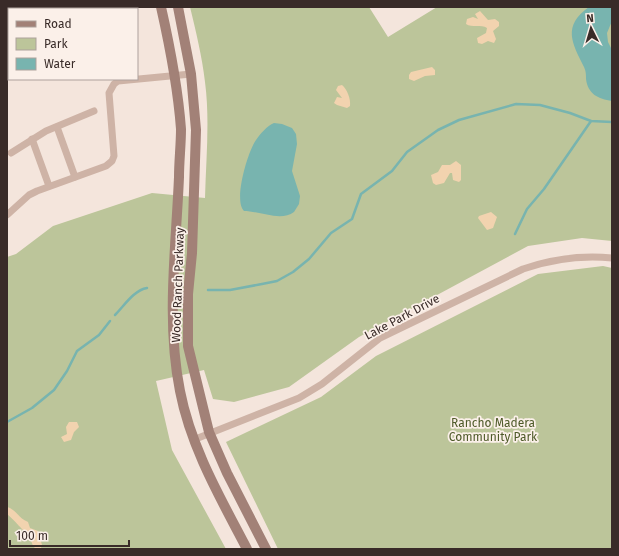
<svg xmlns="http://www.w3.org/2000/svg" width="619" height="556" font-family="'Fira Sans',sans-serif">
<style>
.green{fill:#bcc59a}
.sand{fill:#f2d3af}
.water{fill:#78b4af}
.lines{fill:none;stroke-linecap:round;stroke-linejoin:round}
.stream{stroke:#78b4af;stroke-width:2.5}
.street{stroke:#ceb3a6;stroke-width:7}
.secondary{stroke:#a28177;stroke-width:10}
.labels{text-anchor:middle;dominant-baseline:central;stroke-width:3.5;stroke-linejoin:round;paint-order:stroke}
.street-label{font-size:12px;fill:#392b28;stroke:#fbf0e9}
.park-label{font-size:12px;fill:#4e5a29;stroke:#fbf0e9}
</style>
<rect width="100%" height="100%" fill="#f4e5dc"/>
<g class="green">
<path d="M 190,7 L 369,7 L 388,37 L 437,7 L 612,7 L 612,241 L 582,238 L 528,246 L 359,337 L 289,387 L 234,402 L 213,399 L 204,370 L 156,381 L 172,450 L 226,549 L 7,549 L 7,257 L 16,254 L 53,226 L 152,193 L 205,198 C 206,159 210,120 205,82 C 202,56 196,32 190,7 Z"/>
<path d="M 603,266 L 612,268 L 612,549 L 278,549 L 226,442 L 321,397 L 376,356 L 538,274 Z"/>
</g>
<g class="sand">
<path d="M 480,11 L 488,20 L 495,19 L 499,22 L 499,26 L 493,31 L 496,39 L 494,43 L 488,41 L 482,44 L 478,43 L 477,38 L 486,33 L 487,28 C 481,24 472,28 466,24 L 467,19 L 473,17 L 478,19 L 475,14 Z"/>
<path d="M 432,67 L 435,70 L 435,75 L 425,76 L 414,81 L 409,79 L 409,75 L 411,72 Z"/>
<path d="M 342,85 C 347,89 351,99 350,106 L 347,108 L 337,105 L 334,103 L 337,97 L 342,98 L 336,90 L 338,86 Z"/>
<path d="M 456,161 L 461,165 L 461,180 L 459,182 L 453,180 L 452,173 L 450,173 L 444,183 L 436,185 L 433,183 L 431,175 L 438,172 L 442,165 L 450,165 Z"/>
<path d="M 491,212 L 497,217 L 493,228 L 487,230 L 478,218 L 479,216 Z"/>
<path d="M 69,422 L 77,422 L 79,427 L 74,432 L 71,440 L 64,442 L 61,437 L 67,434 L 66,427 Z"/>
<path d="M 7,507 C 17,510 17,517 28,522 L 30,528 L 38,531 L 42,545 L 41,548 L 36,549 C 32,546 32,542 30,538 C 27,534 11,517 7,514 Z"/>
</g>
<g class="water">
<path d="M 589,7 L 612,7 L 612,21 L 607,33 L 608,42 L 612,50 L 612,101 C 598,99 588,94 586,79 C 586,75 586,71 584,67 C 572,43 562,26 589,7 Z"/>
<path d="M 274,123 L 282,124 L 292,128 L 296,134 L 297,144 L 292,171 L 300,196 L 299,204 L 294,212 C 281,222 259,211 244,211 C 233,201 248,151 256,140 C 260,134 267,126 274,123 Z"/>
</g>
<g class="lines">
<g class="stream">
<path d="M 515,234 L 527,209 L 544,189 L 591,121"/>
<path d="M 208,290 L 230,290 L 262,284 L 277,281 L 293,272 L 309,259 L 331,233 L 352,219 L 361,194 L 392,171 L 407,152 L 438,130 L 459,120 L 516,104 L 540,105 L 570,113 L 591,121 L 612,122"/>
<path d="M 115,315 C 124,306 134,290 147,288"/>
<path d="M 7,422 L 32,408 L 54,390 L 67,371 L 77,351 L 99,335 L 110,321"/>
</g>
<g class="street">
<path d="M 65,7 L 65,9"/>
<path d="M 89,7 L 90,9"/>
<path d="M 109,9 L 114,7"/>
<path d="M 7,40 L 9,39"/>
<path d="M 57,127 L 75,177"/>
<path d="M 32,139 L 49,186"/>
<path d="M 11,153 L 46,131 L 94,111"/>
<path d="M 7,215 L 29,195 L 37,191 L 106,166 L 112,161 L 114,156 L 109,93 L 114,84 L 118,81 L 191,74"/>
<path d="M 193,440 L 299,398 L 322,384 L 380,338 L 523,269 C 552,259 581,255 612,258"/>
</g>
<g class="secondary">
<path d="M 161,7 C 170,47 178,88 181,129 C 181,145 179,161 179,177 C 176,248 166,321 180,391 C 191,448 221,499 247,549"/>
<path d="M 178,7 L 191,74 L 196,130 L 192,253 L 188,294 L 188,346 L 209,432 L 227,473 L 266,549"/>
</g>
</g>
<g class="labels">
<g class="street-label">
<text transform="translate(178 285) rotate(-88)">Wood Ranch Parkway</text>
<text transform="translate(402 317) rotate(-28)">Lake Park Drive</text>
</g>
<g class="park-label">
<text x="493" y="423">Rancho Madera<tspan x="493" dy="14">Community Park</tspan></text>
</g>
</g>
<rect width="619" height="556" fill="none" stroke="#392b28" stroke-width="16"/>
<rect x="8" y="8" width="130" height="72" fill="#fbf0e9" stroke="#ada19c"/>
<rect x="16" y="21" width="20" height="6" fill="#a28177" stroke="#ada19c"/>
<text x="44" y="28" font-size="12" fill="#392b28">Road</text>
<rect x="16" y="38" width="20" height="12" fill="#bcc59a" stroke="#ada19c"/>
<text x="44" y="48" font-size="12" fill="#392b28">Park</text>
<rect x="16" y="58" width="20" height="12" fill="#78b4af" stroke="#ada19c"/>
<text x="44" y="68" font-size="12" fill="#392b28">Water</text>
<g transform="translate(591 28) rotate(355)" stroke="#fbf0e9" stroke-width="3" paint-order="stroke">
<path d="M0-3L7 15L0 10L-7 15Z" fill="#392b28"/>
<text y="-6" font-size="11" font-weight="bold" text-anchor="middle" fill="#392b28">N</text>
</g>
<path d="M10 540v6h119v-6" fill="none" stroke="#392b28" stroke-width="2"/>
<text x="16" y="540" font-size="12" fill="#392b28" stroke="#fbf0e9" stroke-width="3" paint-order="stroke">100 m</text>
</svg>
